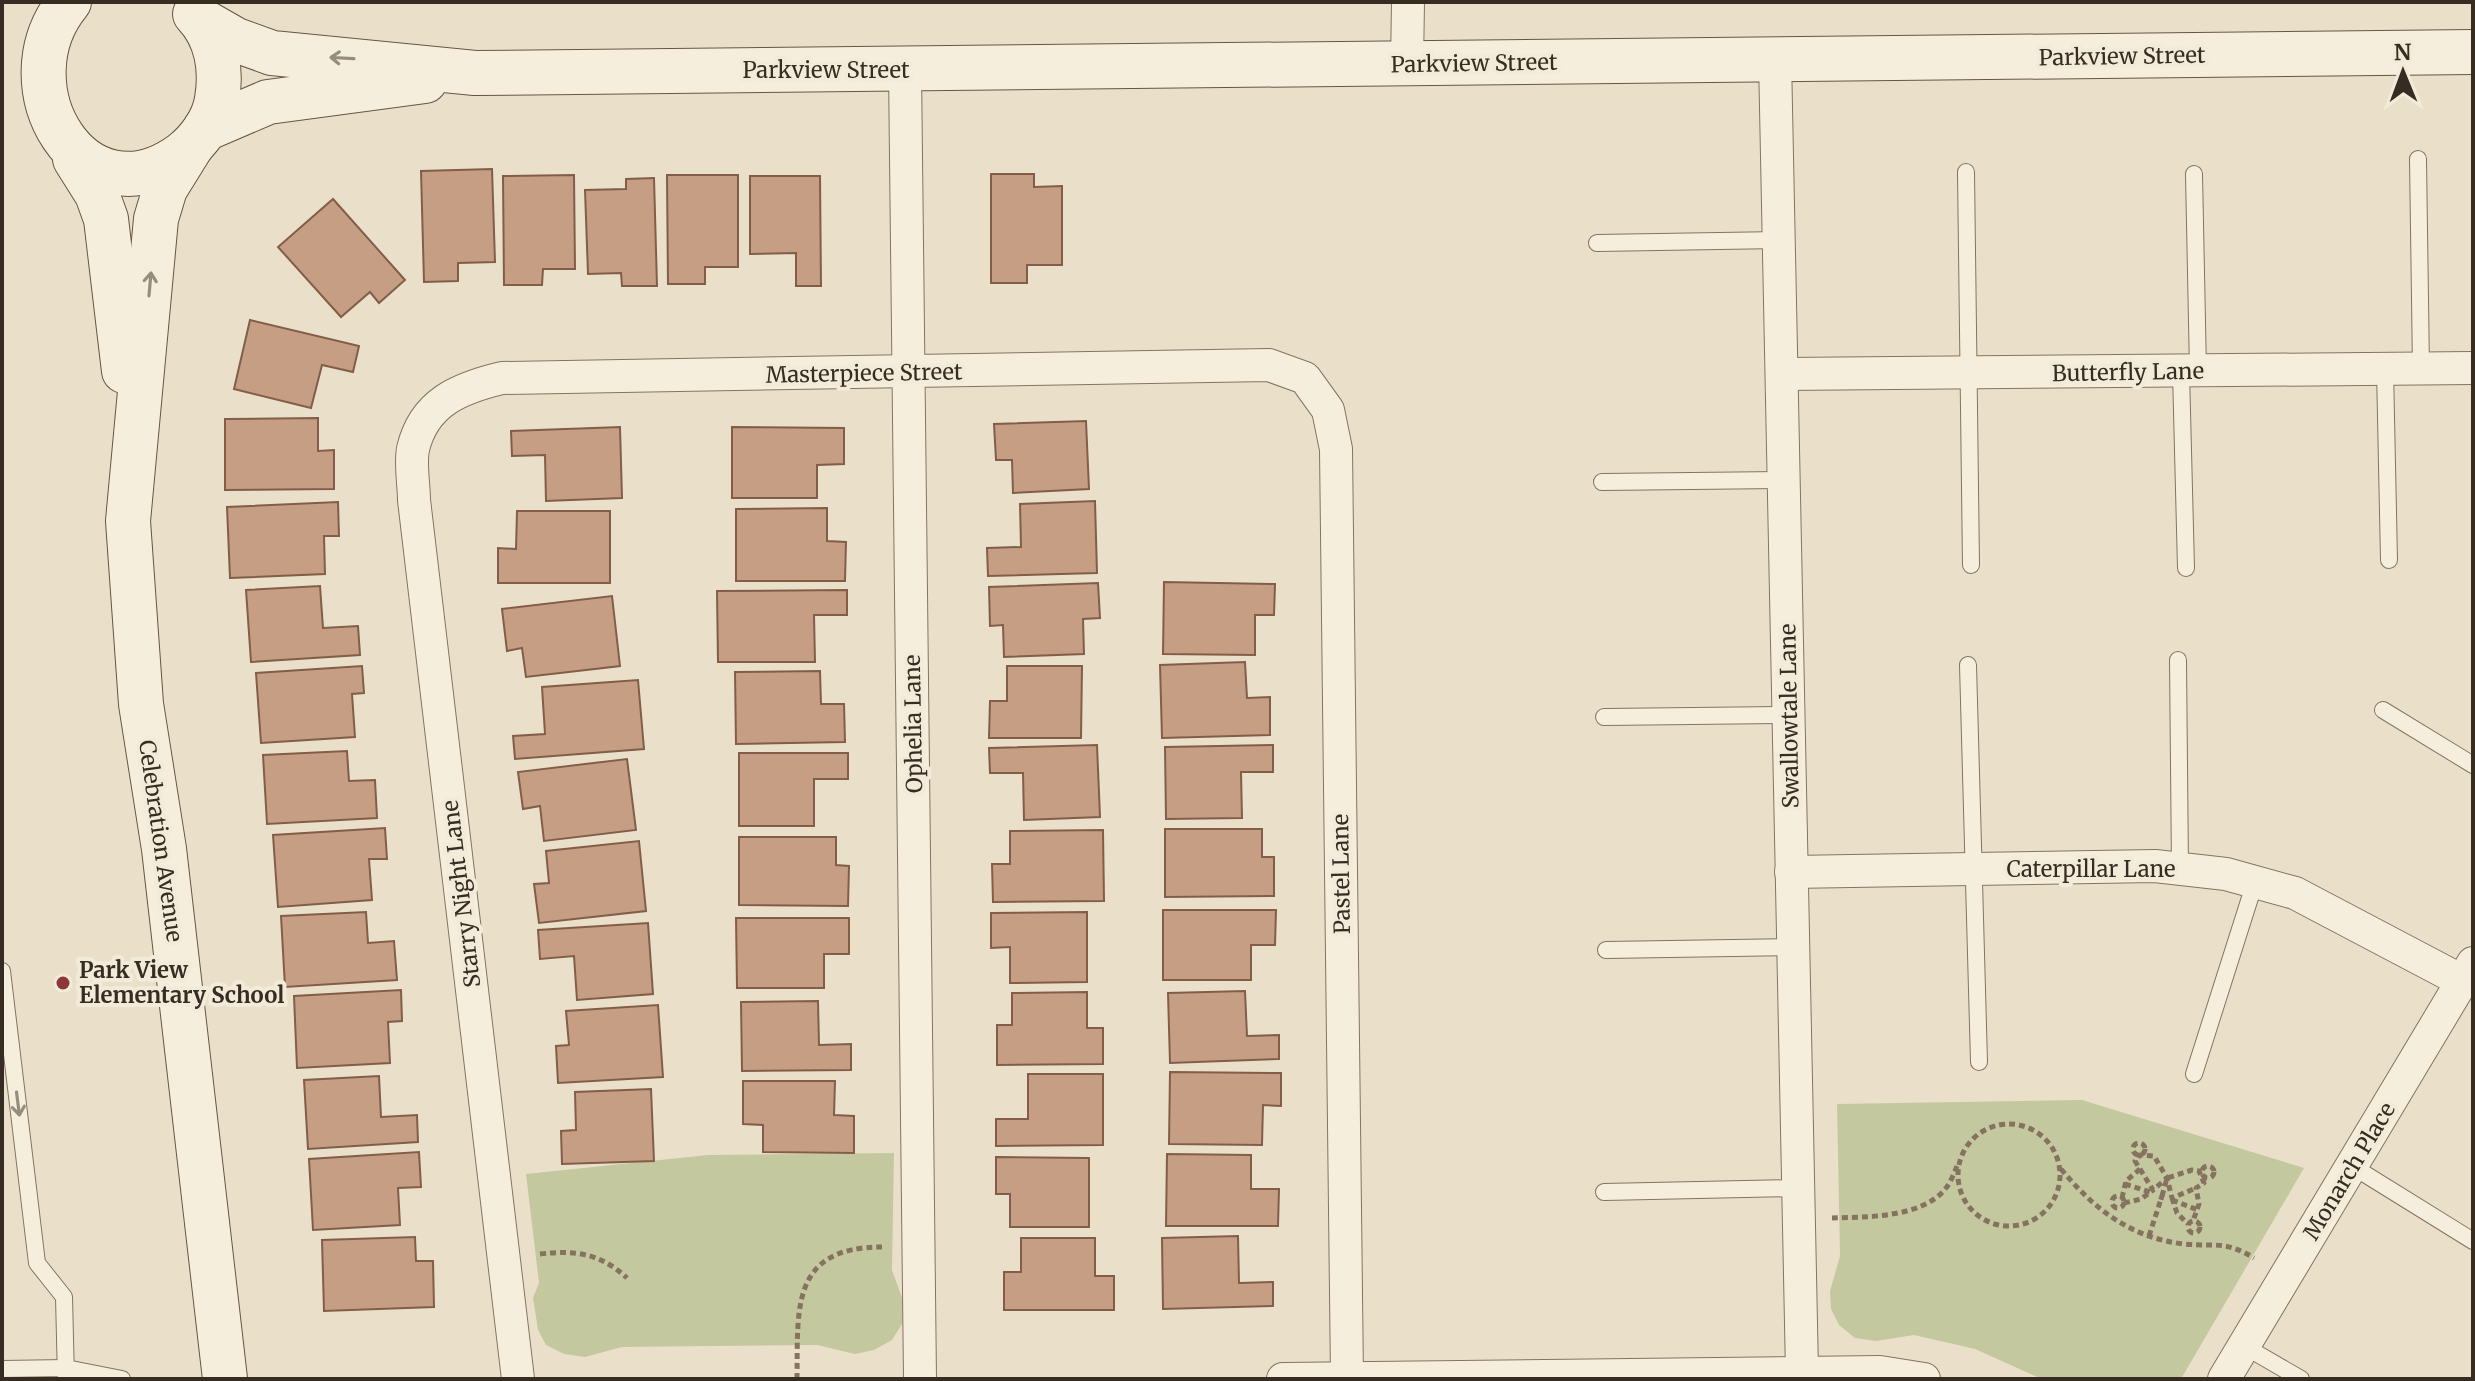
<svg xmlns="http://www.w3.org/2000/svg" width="2475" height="1381" font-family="Merriweather,serif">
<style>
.park{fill:#c4c89f}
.building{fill:#c59e84;stroke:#825e48;stroke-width:2}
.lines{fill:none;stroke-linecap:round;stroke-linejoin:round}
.lane-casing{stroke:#857360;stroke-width:18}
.street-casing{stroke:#857360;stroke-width:34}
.secondary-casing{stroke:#675543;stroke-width:46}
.path{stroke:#857360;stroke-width:5;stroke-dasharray:6 4;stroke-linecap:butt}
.lane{stroke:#f6eedc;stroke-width:16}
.street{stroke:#f6eedc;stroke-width:32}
.secondary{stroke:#f6eedc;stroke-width:44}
.oneway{stroke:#968d7f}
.poi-dot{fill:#8e3638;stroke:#f3ebd9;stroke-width:3}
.labels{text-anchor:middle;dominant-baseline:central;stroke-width:8;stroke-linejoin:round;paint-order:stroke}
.street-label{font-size:22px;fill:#372c22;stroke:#f3ebd9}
.poi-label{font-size:22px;font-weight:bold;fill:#372c22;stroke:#f3ebd9;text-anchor:start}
</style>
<rect width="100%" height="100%" fill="#eae0ca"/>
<g class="park">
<path d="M 2082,1100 L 2304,1168 L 2181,1379 L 2042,1379 L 1975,1349 L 1914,1335 L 1876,1341 L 1855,1338 L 1839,1325 L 1831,1309 L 1830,1291 L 1840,1256 L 1837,1104 Z"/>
<path d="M 894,1153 L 892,1270 L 905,1306 L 902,1324 L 892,1340 L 874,1350 L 855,1354 L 817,1345 L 622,1347 L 585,1357 L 564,1354 L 546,1345 L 538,1330 L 533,1298 L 539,1283 L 526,1174 L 708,1155 Z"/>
</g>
<g class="building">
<path d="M 492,169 L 495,262 L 458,263 L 458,281 L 424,282 L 421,171 Z"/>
<path d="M 991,174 L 1034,174 L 1034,187 L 1062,186 L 1062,265 L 1027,265 L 1027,283 L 991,283 Z"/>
<path d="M 574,175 L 575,269 L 543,269 L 542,285 L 504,285 L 503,176 Z"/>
<path d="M 667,175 L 738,175 L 738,267 L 705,267 L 705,284 L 668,284 Z"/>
<path d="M 750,176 L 820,176 L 821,286 L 796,286 L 796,253 L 750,254 Z"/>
<path d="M 654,178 L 657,286 L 622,286 L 621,273 L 588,274 L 585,190 L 626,189 L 626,179 Z"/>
<path d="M 333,199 L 405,280 L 379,303 L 370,292 L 341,317 L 278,247 Z"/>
<path d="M 250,320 L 359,346 L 353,372 L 322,365 L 311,408 L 234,389 Z"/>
<path d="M 318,418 L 318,451 L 334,450 L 334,489 L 225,490 L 225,419 Z"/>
<path d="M 1086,421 L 1089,489 L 1013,493 L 1012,460 L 996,460 L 994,424 Z"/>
<path d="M 620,427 L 622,498 L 546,501 L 545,455 L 512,456 L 511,431 Z"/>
<path d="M 732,427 L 844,428 L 844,464 L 817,465 L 817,498 L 732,498 Z"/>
<path d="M 1095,501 L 1097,573 L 988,576 L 987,548 L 1021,547 L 1020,504 Z"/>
<path d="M 338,502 L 339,536 L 324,536 L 325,574 L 230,578 L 227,507 Z"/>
<path d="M 827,508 L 827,541 L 846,542 L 845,581 L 736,581 L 736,509 Z"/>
<path d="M 517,511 L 610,511 L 610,583 L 498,583 L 498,548 L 516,549 Z"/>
<path d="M 1164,582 L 1275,584 L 1274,615 L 1255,615 L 1255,655 L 1163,654 Z"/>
<path d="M 1098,583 L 1100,618 L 1083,619 L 1084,654 L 1004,657 L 1003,625 L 990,626 L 989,587 Z"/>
<path d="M 320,586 L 323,628 L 358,626 L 360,655 L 251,662 L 246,590 Z"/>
<path d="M 847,590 L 847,615 L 814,615 L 815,662 L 718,662 L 717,591 Z"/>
<path d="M 612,596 L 620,666 L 526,677 L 522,648 L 507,651 L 502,609 Z"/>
<path d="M 1245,662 L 1247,698 L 1270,697 L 1270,735 L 1162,738 L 1160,665 Z"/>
<path d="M 362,666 L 364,693 L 352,694 L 355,737 L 261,743 L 256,673 Z"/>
<path d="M 1007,666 L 1082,666 L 1081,738 L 989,738 L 990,701 L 1007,701 Z"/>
<path d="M 820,671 L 821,704 L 844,704 L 845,742 L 736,744 L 735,672 Z"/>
<path d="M 638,680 L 644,749 L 515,759 L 513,736 L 545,734 L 542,687 Z"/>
<path d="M 1097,745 L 1100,817 L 1024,820 L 1023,773 L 990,773 L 989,748 Z"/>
<path d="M 1273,745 L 1273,772 L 1241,772 L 1242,818 L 1166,819 L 1165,747 Z"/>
<path d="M 347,751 L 349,781 L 375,780 L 377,818 L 267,824 L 263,755 Z"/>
<path d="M 739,753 L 848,753 L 848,779 L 814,779 L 814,826 L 739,826 Z"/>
<path d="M 627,759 L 636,830 L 544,841 L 540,806 L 523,809 L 518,772 Z"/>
<path d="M 385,828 L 387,859 L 369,859 L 372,900 L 278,907 L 273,835 Z"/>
<path d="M 1165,829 L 1262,829 L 1262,857 L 1274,857 L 1274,896 L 1165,897 Z"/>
<path d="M 1103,830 L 1104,901 L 993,902 L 992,864 L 1010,864 L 1010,831 Z"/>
<path d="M 739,837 L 836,837 L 836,865 L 849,866 L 848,906 L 739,905 Z"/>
<path d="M 639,841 L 646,911 L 539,923 L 534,884 L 549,883 L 546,851 Z"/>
<path d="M 1163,910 L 1276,910 L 1275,945 L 1251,945 L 1251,980 L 1163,980 Z"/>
<path d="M 366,912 L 368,943 L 394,941 L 397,980 L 285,987 L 281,916 Z"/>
<path d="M 1087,912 L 1087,982 L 1010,983 L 1010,947 L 991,948 L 991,913 Z"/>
<path d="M 736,918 L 849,918 L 849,954 L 824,954 L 824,988 L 737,988 Z"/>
<path d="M 648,923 L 653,994 L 577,1000 L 574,956 L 540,959 L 538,930 Z"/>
<path d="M 401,990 L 402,1021 L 388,1022 L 390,1063 L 297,1068 L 294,996 Z"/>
<path d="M 1245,991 L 1247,1036 L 1279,1035 L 1279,1059 L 1170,1063 L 1168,993 Z"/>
<path d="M 1087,992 L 1087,1028 L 1103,1028 L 1103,1064 L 997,1065 L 997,1025 L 1012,1025 L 1012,993 Z"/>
<path d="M 818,1001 L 819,1045 L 851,1044 L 851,1070 L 742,1071 L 741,1002 Z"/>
<path d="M 658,1005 L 663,1077 L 558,1083 L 556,1046 L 569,1045 L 566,1011 Z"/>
<path d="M 1170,1072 L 1281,1073 L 1281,1106 L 1263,1105 L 1262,1145 L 1169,1144 Z"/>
<path d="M 1028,1074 L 1103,1074 L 1103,1145 L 996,1146 L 996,1119 L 1028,1119 Z"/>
<path d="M 379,1076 L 381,1117 L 417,1115 L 418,1142 L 308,1149 L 304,1080 Z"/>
<path d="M 743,1081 L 835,1081 L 834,1115 L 854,1116 L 854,1153 L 763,1152 L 763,1125 L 743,1124 Z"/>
<path d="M 651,1089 L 654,1161 L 562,1164 L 561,1131 L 576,1130 L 575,1092 Z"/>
<path d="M 419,1152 L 421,1187 L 398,1188 L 400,1225 L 313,1230 L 309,1159 Z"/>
<path d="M 1167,1154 L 1251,1155 L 1251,1189 L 1279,1189 L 1278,1226 L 1166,1226 Z"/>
<path d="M 996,1157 L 1089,1158 L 1089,1227 L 1010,1227 L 1010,1194 L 996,1194 Z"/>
<path d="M 1238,1236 L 1239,1283 L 1273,1282 L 1273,1306 L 1163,1309 L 1162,1238 Z"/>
<path d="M 415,1237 L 416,1261 L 433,1261 L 434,1307 L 324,1311 L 322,1240 Z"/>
<path d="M 1021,1238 L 1095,1238 L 1095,1276 L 1114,1276 L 1114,1310 L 1004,1310 L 1004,1272 L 1021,1272 Z"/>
</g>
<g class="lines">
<defs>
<g id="lane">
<path d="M 2418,159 L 2421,369"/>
<path d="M 1966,172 L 1971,565"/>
<path d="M 2194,174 L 2198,371"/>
<path d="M 1597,243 L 1780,240"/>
<path d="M 2385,369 L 2389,560"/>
<path d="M 2181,372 L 2186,568"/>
<path d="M 1602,482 L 1785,480"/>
<path d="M 2178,660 L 2180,869"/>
<path d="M 1968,665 L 1979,1062"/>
<path d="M 2383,710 L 2473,765"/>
<path d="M 1604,717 L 1789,715"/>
<path d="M 1606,950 L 1793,947"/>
<path d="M 2,971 L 37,1263 L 64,1297 L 66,1379"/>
<path d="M 2194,1074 L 2255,882"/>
<path d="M 2352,1166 L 2473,1241"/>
<path d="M 1604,1192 L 1798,1188"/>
<path d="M 2244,1346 L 2301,1379"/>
<path d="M 2,1369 L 66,1368 L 122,1379"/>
</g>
<g id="street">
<path d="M 1775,59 L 1802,1372"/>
<path d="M 1407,64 L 1408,2"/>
<path d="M 905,69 L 920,1379"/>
<path d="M 1784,374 L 2473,368"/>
<path d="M 1791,872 L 2155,866 L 2226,874 L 2295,893 L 2462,981"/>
<path d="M 518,1379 L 414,500 C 414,485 410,464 413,449 C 424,402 460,388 502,378 L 1269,365 L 1305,378 L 1328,410 L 1336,449 L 1347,1378"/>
<path d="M 1283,1379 L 1880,1372 L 1924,1379"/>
<path d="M 2224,1379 L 2473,963"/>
</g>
<g id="secondary">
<path d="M 69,2 C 0,85 83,226 182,154 C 199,141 214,120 217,99 C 222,69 217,37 195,14"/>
<path d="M 201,20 L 236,40 L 272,53 L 475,73 L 2473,52"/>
<path d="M 205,129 L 268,102 L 425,81"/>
<path d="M 191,147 L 165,189 L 156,219 L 128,521 L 141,704 L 164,849 L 225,1379"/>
<path d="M 75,159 L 97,194 L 106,219 L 124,371"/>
</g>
</defs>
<use href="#lane" class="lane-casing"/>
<use href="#street" class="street-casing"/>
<use href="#secondary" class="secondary-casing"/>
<g class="path">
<circle cx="2009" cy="1175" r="51"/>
<circle cx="2139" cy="1149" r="6"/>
<circle cx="2208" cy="1172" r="6"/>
<path d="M 2061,1169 C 2094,1209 2131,1238 2184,1244 C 2216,1247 2224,1240 2254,1258"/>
<path d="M 2140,1169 L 2153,1190 L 2166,1179"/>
<path d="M 2125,1184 L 2150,1192"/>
<path d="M 2162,1196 L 2167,1178 L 2192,1170 L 2199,1171 L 2204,1183 L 2196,1188 L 2199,1204 L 2193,1221"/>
<circle cx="2118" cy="1202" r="6"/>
<path d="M 2122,1198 L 2126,1181 L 2140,1169 L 2135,1161 L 2140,1155 L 2154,1156 L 2167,1178 L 2172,1198 L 2196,1188"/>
<path d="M 2172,1198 L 2177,1213 L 2188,1224"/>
<path d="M 2172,1200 L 2198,1210"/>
<path d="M 2124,1203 L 2141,1199 L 2153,1190"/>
<path d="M 1832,1218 C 1866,1217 1923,1218 1946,1188 C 1951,1182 1954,1173 1957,1166"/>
<circle cx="2194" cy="1227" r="6"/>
<path d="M 2149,1236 L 2162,1196 L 2160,1202"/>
<path d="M 540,1254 C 575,1250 600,1253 627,1278"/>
<path d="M 797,1379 C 798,1309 790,1247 882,1247"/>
</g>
<use href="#lane" class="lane"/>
<use href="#street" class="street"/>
<use href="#secondary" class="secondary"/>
</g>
<defs><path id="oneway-shaft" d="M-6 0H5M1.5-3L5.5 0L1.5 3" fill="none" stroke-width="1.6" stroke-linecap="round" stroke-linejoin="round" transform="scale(2)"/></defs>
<g class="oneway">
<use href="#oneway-shaft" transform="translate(342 58) rotate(-177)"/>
<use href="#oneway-shaft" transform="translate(150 284) rotate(-85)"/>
<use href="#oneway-shaft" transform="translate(18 1104) rotate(83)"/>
</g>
<circle class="poi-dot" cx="63" cy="983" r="8"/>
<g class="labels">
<g class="street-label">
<text transform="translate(2122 56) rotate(-1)">Parkview Street</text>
<text transform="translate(1474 63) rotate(-1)">Parkview Street</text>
<text x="826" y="70">Parkview Street</text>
<text transform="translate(2128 372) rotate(-1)">Butterfly Lane</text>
<text transform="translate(864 373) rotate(-1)">Masterpiece Street</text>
<text transform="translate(1789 716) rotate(-91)">Swallowtale Lane</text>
<text transform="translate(913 724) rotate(-91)">Ophelia Lane</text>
<text transform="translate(161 841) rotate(82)">Celebration Avenue</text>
<text x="2091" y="869">Caterpillar Lane</text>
<text transform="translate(1341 874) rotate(-91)">Pastel Lane</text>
<text transform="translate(461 894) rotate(-97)">Starry Night Lane</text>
<text transform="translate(2349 1171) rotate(-59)">Monarch Place</text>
</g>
<g class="poi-label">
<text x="79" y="970">Park View<tspan x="79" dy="25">Elementary School</tspan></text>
</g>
</g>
<rect width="2475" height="1381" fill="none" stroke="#372c22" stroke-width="8"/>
<g transform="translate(2403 72) rotate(359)" stroke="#f3ebd9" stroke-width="6" paint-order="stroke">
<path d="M0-6L14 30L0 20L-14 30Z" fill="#372c22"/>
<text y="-12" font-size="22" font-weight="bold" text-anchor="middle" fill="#372c22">N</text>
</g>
</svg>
